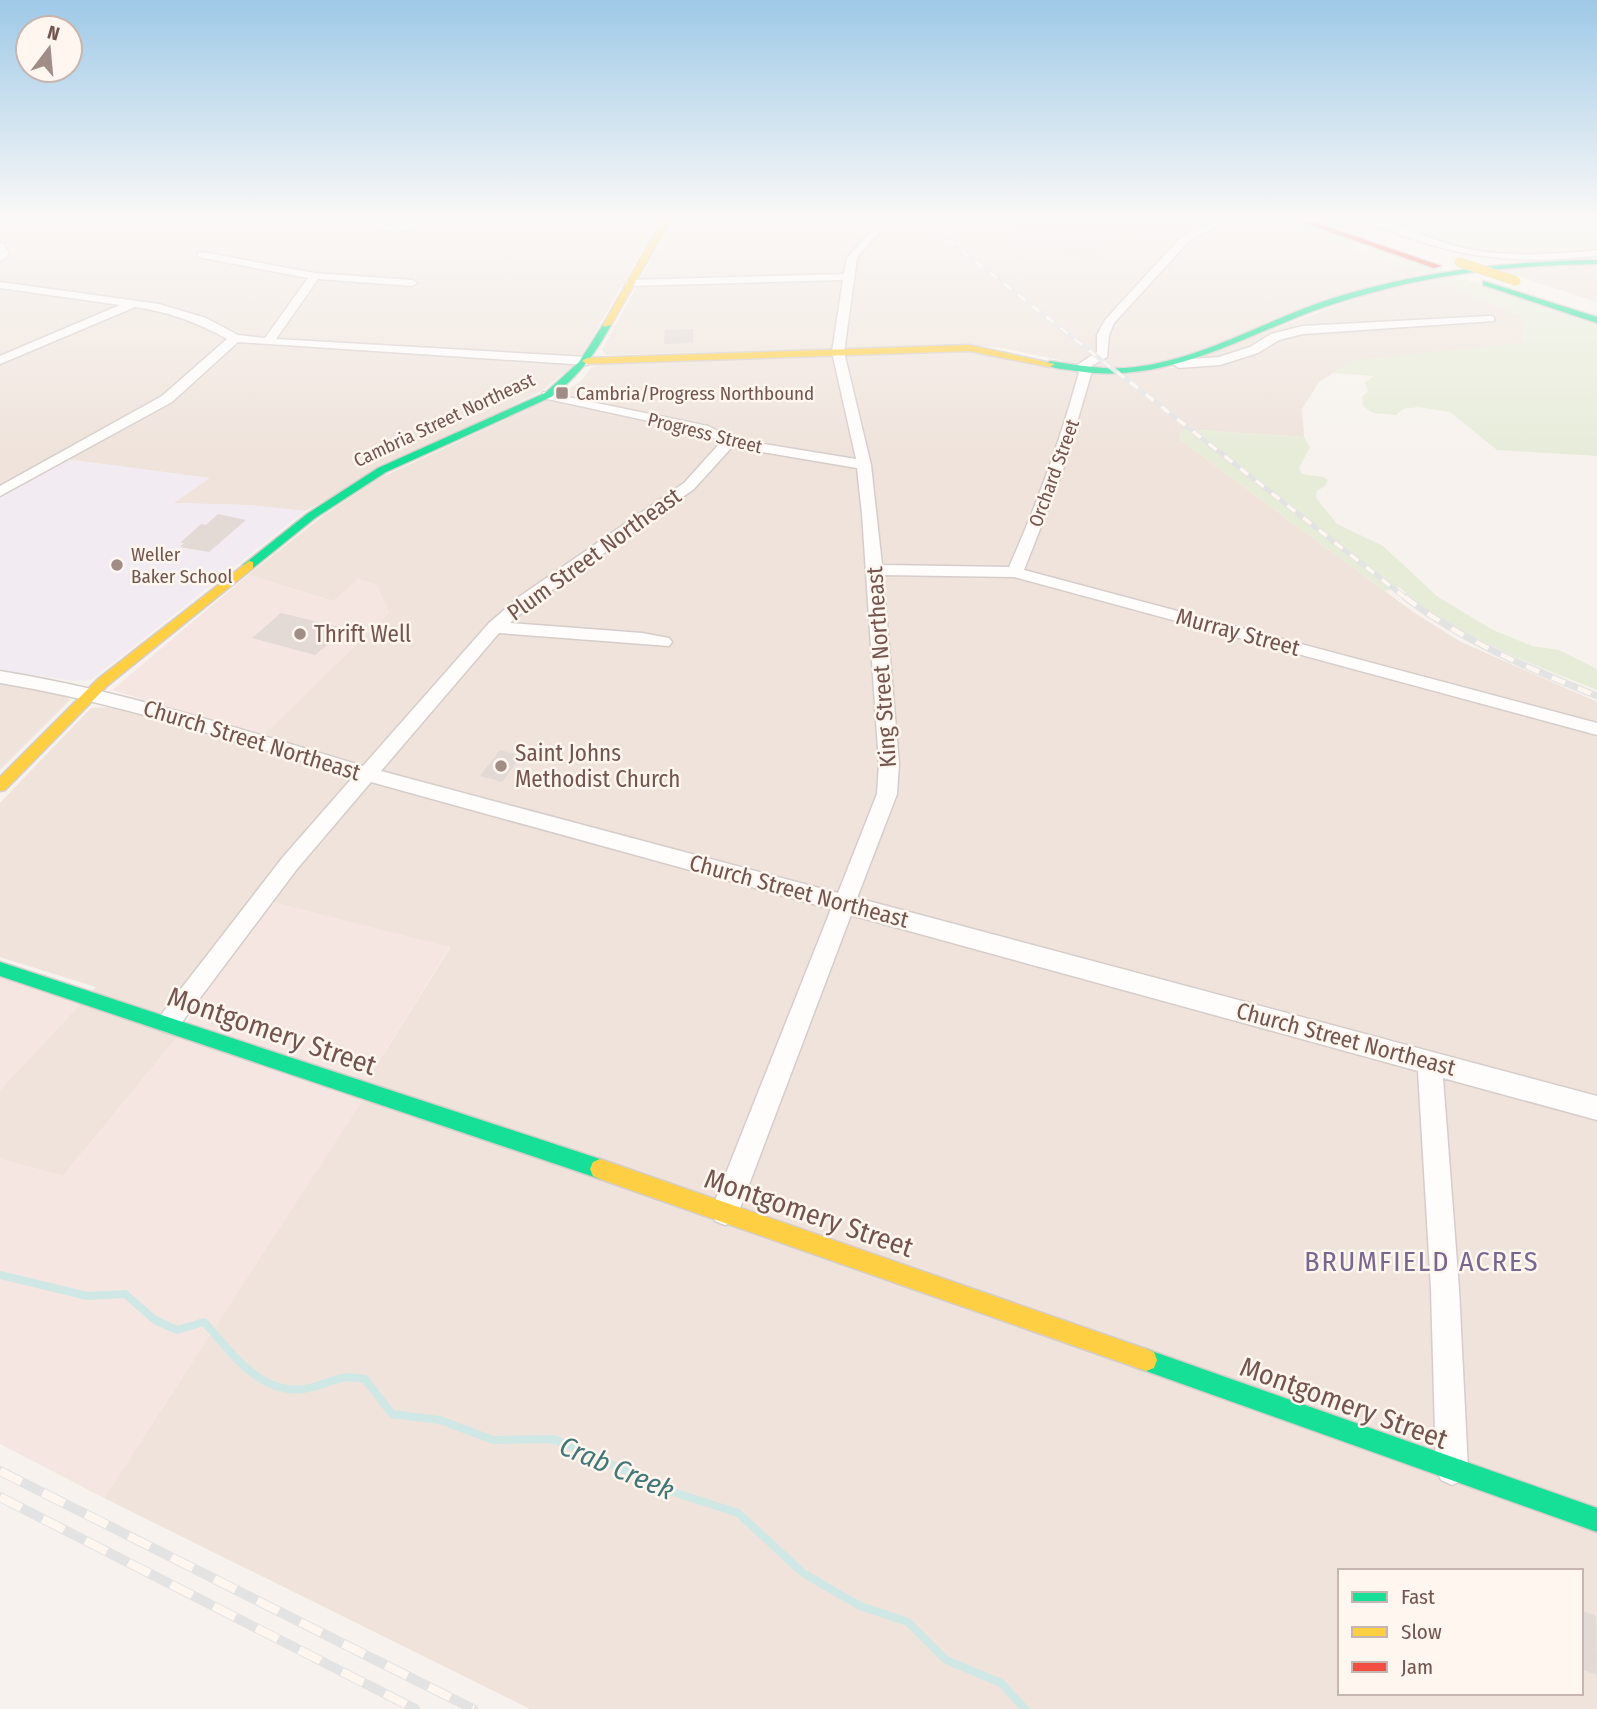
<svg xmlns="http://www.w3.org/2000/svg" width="1597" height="1709" font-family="'Fira Sans Condensed',sans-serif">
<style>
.residential{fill:#efe3db;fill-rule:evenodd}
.commercial{fill:#f6e6e2}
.industrial{fill:#e9e2de}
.education{fill:#f2ebf2}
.green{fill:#e7ecd9}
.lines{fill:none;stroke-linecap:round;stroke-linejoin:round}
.stream-far1{stroke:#d0e8e5;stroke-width:2.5}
.stream{stroke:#d0e8e5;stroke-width:8}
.building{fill:#e3dad5}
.street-casing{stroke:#d6cdca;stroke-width:3}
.fast-casing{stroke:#d6cdca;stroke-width:3}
.slow-casing{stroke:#d6cdca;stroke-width:3}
.jam-casing{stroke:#d6cdca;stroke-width:3}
.street{fill:#fefdfc;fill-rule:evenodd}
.fast{fill:#16e098;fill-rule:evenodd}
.slow{fill:#ffcf43;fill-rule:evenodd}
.jam{fill:#f24e42;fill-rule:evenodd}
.rail-far3-casing{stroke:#e4e3e4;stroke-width:4.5}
.rail-far2-casing{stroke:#e4e3e4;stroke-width:5}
.rail-far1-casing{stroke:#e4e3e4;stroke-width:7}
.rail-casing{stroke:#e4e3e4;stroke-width:10}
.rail-far3{stroke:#fef6ef;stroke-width:2.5;stroke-dasharray:9;stroke-linecap:butt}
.rail-far2{stroke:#fef6ef;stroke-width:3.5;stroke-dasharray:10;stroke-linecap:butt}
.rail-far1{stroke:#fef6ef;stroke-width:4.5;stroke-dasharray:14;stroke-linecap:butt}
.rail{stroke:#fef6ef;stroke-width:8;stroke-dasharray:24;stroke-linecap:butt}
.slow-bridge-casing{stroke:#d8cecb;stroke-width:10;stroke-linecap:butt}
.slow-bridge{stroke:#ffcf43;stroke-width:9}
.poi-dot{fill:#a18c86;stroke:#fef6ef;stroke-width:2.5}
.labels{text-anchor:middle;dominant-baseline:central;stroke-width:5;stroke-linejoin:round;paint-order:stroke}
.far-poi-label{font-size:19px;fill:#73554e;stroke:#fef6ef;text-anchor:start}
.far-street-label{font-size:19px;fill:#73554e;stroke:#fef6ef}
.street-label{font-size:23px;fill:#73554e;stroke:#fef6ef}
.poi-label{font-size:23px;fill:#73554e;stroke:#fef6ef;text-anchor:start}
.near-street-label{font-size:28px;fill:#73554e;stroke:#fef6ef}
.near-neighbourhood-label{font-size:28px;letter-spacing:2px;fill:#7a668f;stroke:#fef6ef}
.near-water-label{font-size:28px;font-style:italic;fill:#437777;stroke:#fef6ef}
</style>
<rect width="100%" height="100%" fill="#f7f2ed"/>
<g class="residential">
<path d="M 0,217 L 662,217 L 582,355 L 578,356 L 317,344 L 244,336 L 196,314 L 163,305 L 0,284 Z"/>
<path d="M 674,217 L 933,217 L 1016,228 L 1008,249 L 1102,260 L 1111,231 L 1179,239 L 1221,217 L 1257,217 L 1427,275 L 1364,288 L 1316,303 L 1184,359 L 1104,369 L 1002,348 L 969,345 L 606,355 L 602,350 Z"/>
<path d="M 1597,264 L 1597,302 L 1499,270 Z"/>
<path d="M 1439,279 L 1521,316 L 1523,343 L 1353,361 L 1319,382 L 1302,409 L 1304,437 L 1198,430 L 1181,431 L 1180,440 L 1416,614 L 1461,642 L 1597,702 L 1597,1709 L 530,1709 L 104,1498 L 362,1100 L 357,1097 L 450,948 L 268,901 L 172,1003 L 165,1006 L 150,1026 L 178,1036 L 63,1176 L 0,1159 L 0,1090 L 96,987 L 0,957 L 0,803 L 91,708 L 109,707 L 252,746 L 389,612 L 333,601 L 248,575 L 323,516 L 380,478 L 561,394 L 581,381 L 591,368 L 599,365 L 969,351 L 1057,367 L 1172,368 L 1370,293 ZM 1340,1571 L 1581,1571 L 1581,1693 L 1340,1693 Z"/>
<path d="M 0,287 L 158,309 L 199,322 L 232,340 L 263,345 L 576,363 L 543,390 L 305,511 L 249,505 L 172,503 L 209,478 L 56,458 L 0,489 Z"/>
<path d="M 0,684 L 64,695 L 70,700 L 0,770 Z"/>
</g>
<g class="commercial">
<path d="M 248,575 L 333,601 L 358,579 L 376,584 L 389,612 L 263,736 L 112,690 Z"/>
<path d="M 268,901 L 450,947 L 357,1097 L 363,1100 L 104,1498 L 0,1444 L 0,1159 L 63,1176 L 178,1036 L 190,1018 L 191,1007 Z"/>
<path d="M 0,977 L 81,1003 L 0,1090 Z"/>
</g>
<path class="industrial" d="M 933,217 L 1221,217 L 1179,239 L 1111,231 L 1102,260 L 1008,250 L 1015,228 Z"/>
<path class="education" d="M 65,459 L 210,478 L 174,503 L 249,505 L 305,511 L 91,680 L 76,681 L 0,670 L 0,494 Z"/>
<g class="green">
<path d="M 1257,217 L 1281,217 L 1444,272 L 1427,275 Z"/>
<path d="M 1383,217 L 1597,217 L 1597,251 L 1492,254 L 1456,247 L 1379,221 Z"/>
<path d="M 1456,276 L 1597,325 L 1597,456 L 1497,450 L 1450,412 L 1418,407 L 1403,409 L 1396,415 L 1373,413 L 1363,406 L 1362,397 L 1368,391 L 1365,383 L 1374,376 L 1332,373 L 1353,360 L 1523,343 L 1521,316 L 1439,279 Z"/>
<path d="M 1198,430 L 1304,437 L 1310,447 L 1299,468 L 1302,474 L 1323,477 L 1328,480 L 1325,486 L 1317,491 L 1316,498 L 1337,524 L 1383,546 L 1438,597 L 1493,630 L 1532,646 L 1559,650 L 1597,669 L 1597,690 C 1529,663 1455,636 1399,587 L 1385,591 L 1180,440 L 1181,431 Z"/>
</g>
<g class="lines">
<g class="stream-far1">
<path d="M 859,242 L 863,237"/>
<path d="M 844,272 L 849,254 L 856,245"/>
</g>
<path class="stream" d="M 0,1275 L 87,1296 L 125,1294 L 155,1320 L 177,1330 L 204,1322 C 233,1354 263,1401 313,1387 C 335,1381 340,1374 365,1379 L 392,1414 L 440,1420 L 493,1440 L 554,1439 L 676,1493 L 738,1513 L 803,1573 L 860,1606 L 908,1622 L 946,1660 L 1001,1683 L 1025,1709"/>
</g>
<g class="building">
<path d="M 693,329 L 693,343 L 664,344 L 665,330 Z"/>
<path d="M 218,514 L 246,520 L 209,552 L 180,547 L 184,543 L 180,543 L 201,524 L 206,525 Z"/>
<path d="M 281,613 L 347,629 L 315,655 L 252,638 Z"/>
<path d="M 500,750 L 521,756 L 502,782 L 480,776 Z"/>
<path d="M 1581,1610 L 1596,1616 L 1597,1675 L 1581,1669 Z"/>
</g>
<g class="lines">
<defs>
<g id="street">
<path d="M 106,217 L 142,217 L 122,222 Z"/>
<path d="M 378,217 L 395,217 L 383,224 L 396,226 L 409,221 L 405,217 L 416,217 L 420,222 C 407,234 389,234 373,227 L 372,225 Z"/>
<path d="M 1221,217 L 1234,217 L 1188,242 L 1114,323 L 1109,335 L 1107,357 L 1088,368 L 1092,371 L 1062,473 L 1024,570 L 1597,723 L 1597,735 L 1014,577 L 883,575 L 899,764 L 897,794 L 857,898 L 1597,1096 L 1597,1120 L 1443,1078 L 1459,1289 L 1468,1469 L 1463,1480 L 1452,1485 L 1441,1480 L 1436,1469 L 1431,1289 L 1418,1071 L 851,915 L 739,1211 L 735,1221 L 725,1225 L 715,1221 L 711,1211 L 831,909 L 371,782 L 297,869 L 176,1030 L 168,1033 L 160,1030 L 156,1023 L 160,1016 L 283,857 L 353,777 C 236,742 121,703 0,683 L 0,671 C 124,691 243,730 363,766 L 489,623 L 519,597 L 684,483 L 721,442 L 704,433 L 543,398 L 543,392 L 708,426 L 733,439 L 856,459 L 832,352 L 843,280 L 630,286 L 625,283 L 630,280 L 844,274 L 847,258 L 875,228 L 880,231 L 857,258 L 844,352 L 871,465 L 882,565 L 1009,567 C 1037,504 1061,439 1079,372 L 1071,369 L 1097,352 L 1097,335 L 1105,320 L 1180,238 ZM 732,447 L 857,468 L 862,514 L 879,764 L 877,794 L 838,893 L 381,771 L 499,633 L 669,646 L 672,642 L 669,638 L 642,633 L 510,623 L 531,605 L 694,489 Z"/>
<path d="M 1356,217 C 1390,217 1423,237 1455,246 C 1501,258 1550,255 1597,250 L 1597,256 C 1520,264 1468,260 1396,233 C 1383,228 1367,225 1356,217 Z"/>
<path d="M 0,243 L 4,244 L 9,254 L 0,262 Z"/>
<path d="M 202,252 L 315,273 L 412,280 L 417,283 L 412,286 L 318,279 L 276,339 L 587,357 L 593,361 L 587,365 L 238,342 L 172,402 L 0,496 L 0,486 L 162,396 L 227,339 C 197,322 169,312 135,307 L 0,364 L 0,356 L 120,305 L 0,288 L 0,282 L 159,304 L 206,318 L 238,335 L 265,338 L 308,278 L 198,257 L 198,253 Z"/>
<path d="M 1490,316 L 1494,317 L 1494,321 L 1303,334 L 1279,340 L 1258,353 L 1220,365 L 1179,368 L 1173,364 L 1179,360 L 1219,357 L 1250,347 L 1271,334 L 1303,326 Z"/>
</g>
<g id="fast">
<path d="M 1597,260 L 1597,264 C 1531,265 1466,270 1401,285 C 1369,293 1336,302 1305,314 C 1229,344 1160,384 1076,371 C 1066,369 1053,369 1045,364 L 1050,361 C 1078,365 1106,371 1135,367 C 1208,358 1270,317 1340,296 C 1424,271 1510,261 1597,260 Z"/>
<path d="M 1483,281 L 1597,317 L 1597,323 L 1483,285 Z"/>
<path d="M 604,323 L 611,325 C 595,354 578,377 551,397 L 386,472 L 315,518 L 253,568 L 245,568 L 243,565 L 307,514 L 378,468 L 545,393 L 579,362 Z"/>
<path d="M 0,962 L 600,1159 L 607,1162 L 610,1169 L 607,1176 L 600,1179 L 0,976 Z"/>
<path d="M 1146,1349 L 1597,1508 L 1597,1532 L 1146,1371 L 1138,1368 L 1135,1360 L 1138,1352 Z"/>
</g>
<g id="slow">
<path d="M 664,217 L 672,217 L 611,325 L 604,327 L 603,325 Z"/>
<path d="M 969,345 L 1055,364 L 1050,367 L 969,351 L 587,364 L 582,361 L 587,358 Z"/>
<path d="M 249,561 L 253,562 L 253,568 L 108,685 L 5,790 L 0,791 L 0,777 L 98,679 Z"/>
<path d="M 600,1159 L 1146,1349 L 1154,1352 L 1157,1360 L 1154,1368 L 1146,1371 L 600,1179 L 593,1176 L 590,1169 L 593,1162 Z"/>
</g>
<path id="jam" d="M 1288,217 L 1299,217 L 1441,266 L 1434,268 Z"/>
</defs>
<use href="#street" class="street-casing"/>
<use href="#fast" class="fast-casing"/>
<use href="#slow" class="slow-casing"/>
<use href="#jam" class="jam-casing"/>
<use href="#street" class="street"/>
<use href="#fast" class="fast"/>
<use href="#slow" class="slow"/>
<use href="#jam" class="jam"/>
<defs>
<path id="rail-far3" d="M 919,217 L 1132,384"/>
<path id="rail-far2" d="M 1130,382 L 1407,599"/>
<path id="rail-far1" d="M 1405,597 C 1462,641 1531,669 1597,696"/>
<g id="rail">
<path d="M 0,1471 L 473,1709"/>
<path d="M 0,1497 L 415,1709"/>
</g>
</defs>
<use href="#rail-far3" class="rail-far3-casing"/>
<use href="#rail-far2" class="rail-far2-casing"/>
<use href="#rail-far1" class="rail-far1-casing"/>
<use href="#rail" class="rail-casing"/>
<use href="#rail-far3" class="rail-far3"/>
<use href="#rail-far2" class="rail-far2"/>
<use href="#rail-far1" class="rail-far1"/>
<use href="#rail" class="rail"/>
<defs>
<path id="slow-bridge" d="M 1459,262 L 1516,281"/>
</defs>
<use href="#slow-bridge" class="slow-bridge-casing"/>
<use href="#slow-bridge" class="slow-bridge"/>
</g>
<linearGradient id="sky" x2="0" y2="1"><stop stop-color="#9ec9e7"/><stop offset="0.48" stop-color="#fbf9f7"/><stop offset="1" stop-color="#fbf9f7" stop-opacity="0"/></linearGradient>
<rect width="1597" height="456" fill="url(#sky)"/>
<g class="poi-dot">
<rect x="555" y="386" width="14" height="14" rx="3.5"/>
<circle cx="117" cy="565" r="7"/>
<circle cx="300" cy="634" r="7"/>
<circle cx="501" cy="766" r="7"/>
</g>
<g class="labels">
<g class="far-poi-label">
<text x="576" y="393">Cambria/Progress Northbound</text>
<text x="131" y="554">Weller<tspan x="131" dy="22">Baker School</tspan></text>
</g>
<g class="far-street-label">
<text transform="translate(444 420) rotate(-25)">Cambria Street Northeast</text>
<text transform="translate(705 433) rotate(14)">Progress Street</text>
<text transform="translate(1054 473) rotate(-70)">Orchard Street</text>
</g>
<g class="street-label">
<text transform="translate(594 554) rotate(-36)">Plum Street Northeast</text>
<text transform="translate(1238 632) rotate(15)">Murray Street</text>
<text transform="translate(881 667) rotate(-94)">King Street Northeast</text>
<text transform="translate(252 740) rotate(17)">Church Street Northeast</text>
<text transform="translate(799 891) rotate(15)">Church Street Northeast</text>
<text transform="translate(1346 1039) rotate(15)">Church Street Northeast</text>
</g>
<g class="poi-label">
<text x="314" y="634">Thrift Well</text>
<text x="515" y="753">Saint Johns<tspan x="515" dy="26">Methodist Church</tspan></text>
</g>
<g class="near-street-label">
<text transform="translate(272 1031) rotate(19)">Montgomery Street</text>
<text transform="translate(809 1213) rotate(19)">Montgomery Street</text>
<text transform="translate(1344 1403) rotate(20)">Montgomery Street</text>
</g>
<g class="near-neighbourhood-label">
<text x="1422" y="1261">BRUMFIELD ACRES</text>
</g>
<g class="near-water-label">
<text transform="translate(617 1468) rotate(23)">Crab Creek</text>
</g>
</g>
<rect x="1338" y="1569" width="245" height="126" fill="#fef6ef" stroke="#c6b6af" stroke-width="2"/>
<rect x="1352" y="1592" width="35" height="10" fill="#16e098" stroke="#c6b6af" stroke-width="2"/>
<text x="1401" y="1604" font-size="21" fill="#73554e">Fast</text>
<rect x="1352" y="1627" width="35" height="10" fill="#ffcf43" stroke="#c6b6af" stroke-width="2"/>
<text x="1401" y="1639" font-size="21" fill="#73554e">Slow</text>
<rect x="1352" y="1662" width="35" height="10" fill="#f24e42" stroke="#c6b6af" stroke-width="2"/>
<text x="1401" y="1674" font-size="21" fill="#73554e">Jam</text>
<g transform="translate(49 49) rotate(16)"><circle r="33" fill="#fef6ef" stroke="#c6b6af" stroke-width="2"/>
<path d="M0-5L12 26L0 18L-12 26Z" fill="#a18c86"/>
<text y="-10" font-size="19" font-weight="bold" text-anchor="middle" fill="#73554e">N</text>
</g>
</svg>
